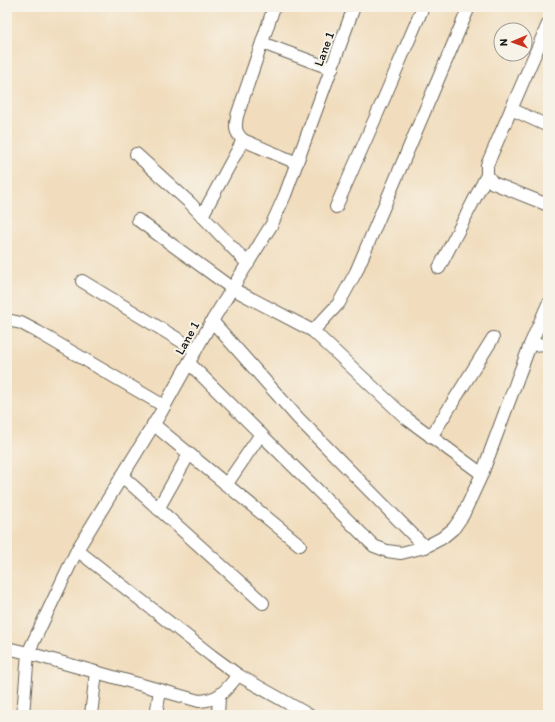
<svg xmlns="http://www.w3.org/2000/svg" width="555" height="722" font-family="Itim,sans-serif">
<style>
.lines{fill:none;stroke-linecap:round;stroke-linejoin:round}
.minor-casing{stroke:#676054;stroke-width:14}
.minor{stroke:#fff;stroke-width:12}
.labels{text-anchor:middle;dominant-baseline:central;stroke-width:4;stroke-linejoin:round;paint-order:stroke}
.street-label{font-size:13px;fill:#1c1c1c;stroke:#f7f3e8}
</style>
<rect width="100%" height="100%" fill="#f7f3e8"/>
<filter id="ink" filterUnits="userSpaceOnUse"><feTurbulence type="fractalNoise" baseFrequency=".025" numOctaves="2"/><feDisplacementMap in="SourceGraphic" scale="8" xChannelSelector="R" yChannelSelector="G"/><feConvolveMatrix kernelMatrix="1 2 1 2 8 2 1 2 1" color-interpolation-filters="sRGB"/></filter>
<filter id="wash" filterUnits="userSpaceOnUse"><feTurbulence type="fractalNoise" baseFrequency=".012" numOctaves="4" result="noise"/><feDisplacementMap in="SourceGraphic" scale="16" xChannelSelector="R" yChannelSelector="G"/><feGaussianBlur stdDeviation="0.9" result="paint"/><feColorMatrix in="noise" values="0 0 0 0 0 0 0 0 0 0 0 0 0 0 0 0 0 1.4 0 .05"/><feComposite in="paint" operator="in"/></filter>
<g filter="url(#wash)">
<rect width="100%" height="100%" fill="#f1ddbd"/>
</g>
<g filter="url(#ink)">
<g class="lines">
<defs>
<g id="minor">
<path d="M 274,7 L 237,116 C 235,128 235,132 243,140 L 297,163"/>
<path d="M 548,24 L 487,165 L 487,175 L 493,183 L 548,205"/>
<path d="M 262,43 L 332,69"/>
<path d="M 511,109 L 548,126"/>
<path d="M 136,154 L 190,203 L 248,264"/>
<path d="M 336,207 L 385,96 L 423,7"/>
<path d="M 202,216 L 243,140"/>
<path d="M 138,220 L 233,289 L 313,331 L 406,418 L 482,474"/>
<path d="M 439,268 L 487,175"/>
<path d="M 82,281 L 196,350"/>
<path d="M 7,320 L 21,323 L 38,332 L 164,406"/>
<path d="M 212,321 L 298,418 L 425,547"/>
<path d="M 313,331 L 339,303 L 356,272 L 469,7"/>
<path d="M 530,345 L 548,344"/>
<path d="M 189,363 L 374,546 L 387,551 L 401,553 L 425,547 L 442,538 L 454,528 L 463,515 L 482,474 L 530,345 L 548,304"/>
<path d="M 153,424 L 300,545"/>
<path d="M 431,437 L 493,338"/>
<path d="M 122,476 L 263,603"/>
<path d="M 226,485 L 261,434"/>
<path d="M 158,509 L 189,454"/>
<path d="M 77,550 L 212,656 L 238,675 L 309,715"/>
<path d="M 7,648 L 28,653 L 77,550 L 160,414 L 212,321 L 272,224 L 285,195 L 354,7"/>
<path d="M 23,715 L 28,653 L 199,701 C 220,700 226,690 238,675"/>
<path d="M 91,715 L 96,672"/>
<path d="M 156,715 L 160,690"/>
<path d="M 218,715 L 219,697"/>
</g>
</defs>
<use href="#minor" class="minor-casing"/>
<use href="#minor" class="minor"/>
</g>
</g>
<g class="labels">
<g class="street-label">
<text transform="translate(324 49) rotate(-70)">Lane 1</text>
<text transform="translate(187 338) rotate(-61)">Lane 1</text>
</g>
</g>
<rect width="555" height="722" fill="none" stroke="#f7f3e8" stroke-width="24"/>
<g transform="translate(513 42) rotate(268)"><circle r="19" fill="#f7f3e8" stroke="#9f9d96"/>
<path d="M0-3L7 15L0 10L-7 15Z" fill="#c8321e"/>
<text y="-6" font-size="11" font-weight="bold" text-anchor="middle" fill="#1c1c1c">N</text>
</g>
</svg>
